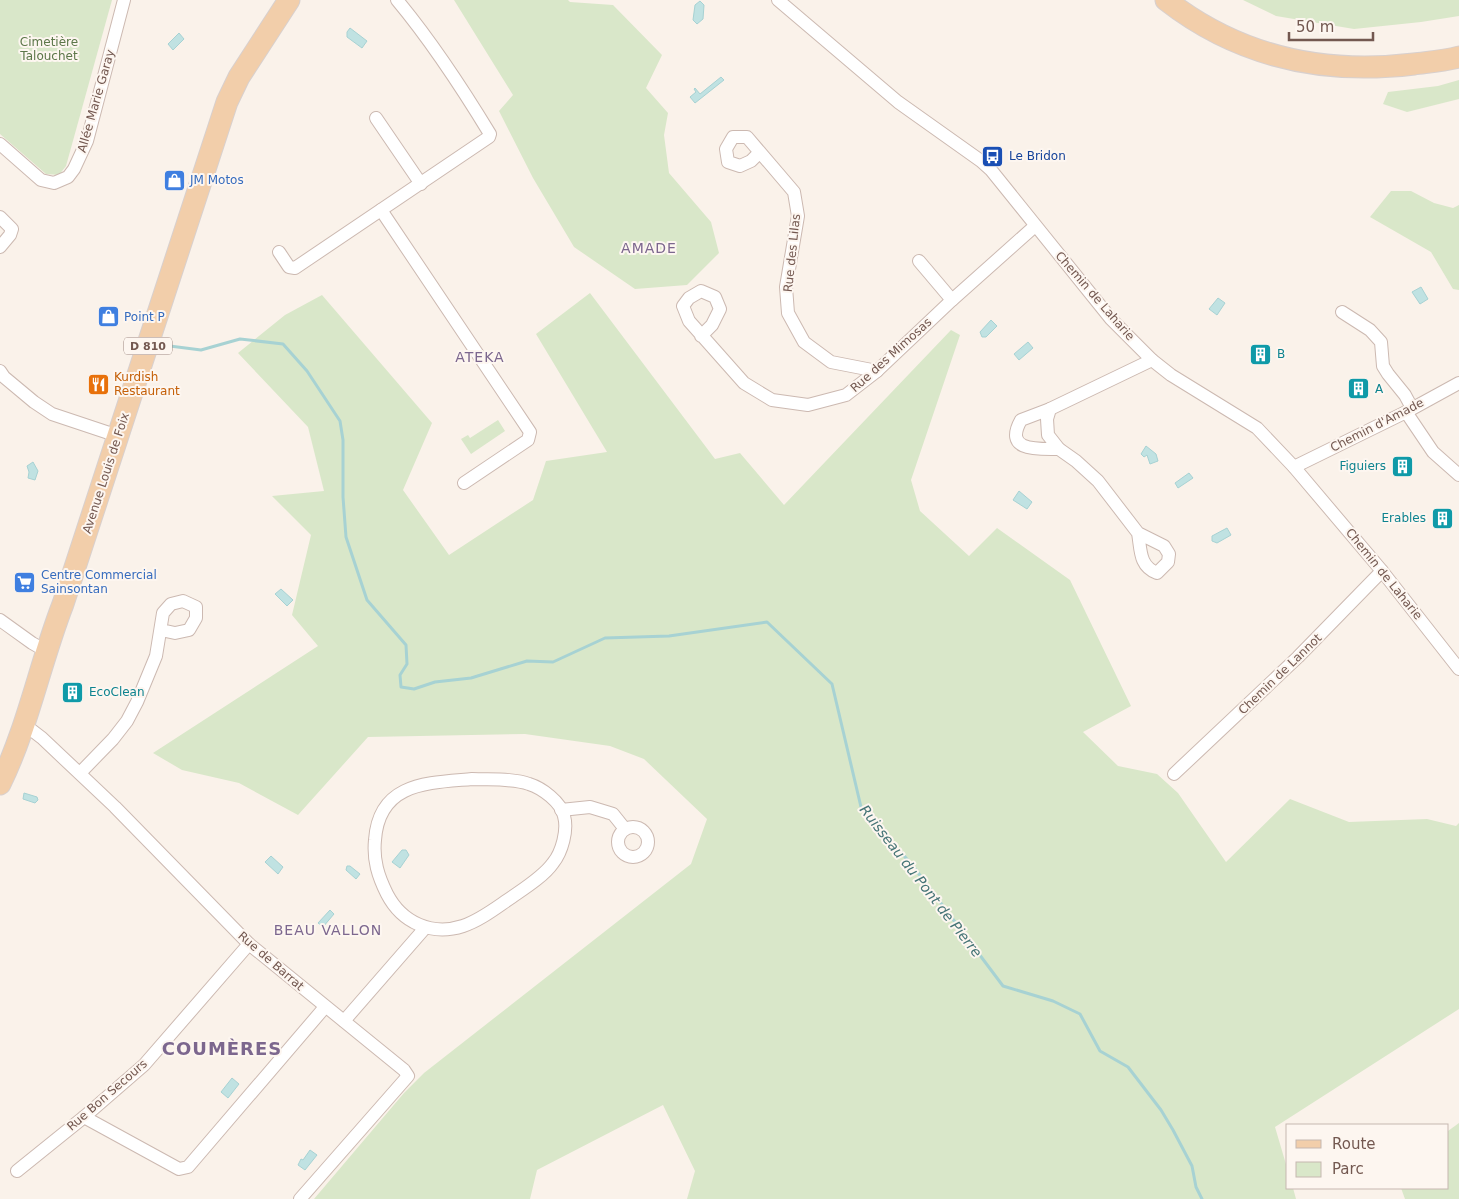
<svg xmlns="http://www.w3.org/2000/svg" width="1459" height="1199" font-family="'DejaVu Sans',sans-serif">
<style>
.green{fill:#d9e7c9}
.water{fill:#c0e2e2;stroke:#a7d2d3}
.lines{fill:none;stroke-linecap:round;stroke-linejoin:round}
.stream{stroke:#a7d2d3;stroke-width:3}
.minor-casing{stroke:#ccb9b1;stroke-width:14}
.primary-casing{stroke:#d8d0ce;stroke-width:23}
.minor{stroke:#fff;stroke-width:12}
.primary{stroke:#f2ceaa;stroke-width:21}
.labels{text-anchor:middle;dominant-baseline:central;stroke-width:4;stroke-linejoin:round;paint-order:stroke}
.shield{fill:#fdf6f0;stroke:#9c8780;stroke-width:1}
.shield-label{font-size:11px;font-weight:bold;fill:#735850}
.park-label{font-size:12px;fill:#5c7749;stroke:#fdf6f0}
.street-label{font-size:12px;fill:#735850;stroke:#fdf6f0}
.transit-label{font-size:12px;fill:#164399;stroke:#fdf6f0;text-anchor:start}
.shop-label{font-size:12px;fill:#366cbe;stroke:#fdf6f0;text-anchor:start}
.culture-label{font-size:12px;fill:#0d838f;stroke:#fdf6f0;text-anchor:start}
.food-label{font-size:12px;fill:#c56008;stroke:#fdf6f0;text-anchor:start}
.neighbourhood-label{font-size:14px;letter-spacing:1px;fill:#7c678e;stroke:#fdf6f0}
.water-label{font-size:14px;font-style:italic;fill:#457476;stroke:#fdf6f0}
.district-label{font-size:18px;font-weight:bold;letter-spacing:1px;fill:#7c678e;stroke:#fdf6f0}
</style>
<rect width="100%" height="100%" fill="#faf2ea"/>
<g class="green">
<path d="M 0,0 L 112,0 L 66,166 L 59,175 L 46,174 L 0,134 Z"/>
<path d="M 454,0 L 568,0 L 570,2 L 613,5 L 662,55 L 646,88 L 668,113 L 664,135 L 669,173 L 711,222 L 719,253 L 687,285 L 635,289 L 574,247 L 533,178 L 499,111 L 513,95 Z"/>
<path d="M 1243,0 L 1459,0 L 1459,16 L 1421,22 L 1354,29 L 1276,16 Z"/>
<path d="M 1459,80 L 1459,99 L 1407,112 L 1383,104 L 1388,92 L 1438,86 Z"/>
<path d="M 1411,191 L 1434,203 L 1453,208 L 1459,205 L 1459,290 L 1453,289 L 1431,252 L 1370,217 L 1391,191 Z"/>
<path d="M 590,293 L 715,459 L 740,453 L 784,505 L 951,330 L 960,335 L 911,480 L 920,511 L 969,556 L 997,528 L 1070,580 L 1131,706 L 1083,732 L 1118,766 L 1157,774 L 1178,793 L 1226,862 L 1290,799 L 1349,822 L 1427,819 L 1456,826 L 1459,823 L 1459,1009 L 1275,1127 L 1288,1171 L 1288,1188 L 1293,1188 L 1296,1199 L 687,1199 L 695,1171 L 663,1105 L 537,1170 L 530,1199 L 314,1199 L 404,1093 L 424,1073 L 691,864 L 707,819 L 644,759 L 610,746 L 525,734 L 368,737 L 298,815 L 239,783 L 182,770 L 153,753 L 318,646 L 292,615 L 311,535 L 272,496 L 324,491 L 308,427 L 238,353 L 285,315 L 322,295 L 432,423 L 403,490 L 449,555 L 533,500 L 546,461 L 607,452 L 536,334 Z"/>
<path d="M 498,420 L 505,431 L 471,454 L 461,439 L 468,435 L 470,438 Z"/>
<path d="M 1459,1123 L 1459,1199 L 1405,1199 L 1401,1188 L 1448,1188 L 1448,1131 Z"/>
</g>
<g class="water">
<path d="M 700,1 L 704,5 L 703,19 L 697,24 L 693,20 L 695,5 Z"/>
<path d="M 350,28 L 367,41 L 362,48 L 347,37 L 347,32 Z"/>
<path d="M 179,33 L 184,39 L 173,50 L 168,44 Z"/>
<path d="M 721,77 L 724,80 L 695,103 L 690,97 L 696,92 L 694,89 L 695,88 L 700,94 Z"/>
<path d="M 1421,287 L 1428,299 L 1420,304 L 1412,292 Z"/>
<path d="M 1218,298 L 1225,303 L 1217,315 L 1209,309 Z"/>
<path d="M 991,320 L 997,326 L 986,337 L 982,337 L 980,332 Z"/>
<path d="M 1028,342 L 1033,348 L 1019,360 L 1014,354 Z"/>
<path d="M 1146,446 L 1156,454 L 1158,461 L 1150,464 L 1147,455 L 1144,457 L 1141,454 Z"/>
<path d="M 33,462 L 38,471 L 35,480 L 28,478 L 29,472 L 27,466 Z"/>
<path d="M 1189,473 L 1193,478 L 1178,488 L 1175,483 Z"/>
<path d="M 1019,491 L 1032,502 L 1027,509 L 1013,500 Z"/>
<path d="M 1227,528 L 1231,535 L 1217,543 L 1212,541 L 1212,536 Z"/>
<path d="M 281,589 L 293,600 L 287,606 L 275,594 Z"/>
<path d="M 24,793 L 37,797 L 38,800 L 35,803 L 23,799 Z"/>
<path d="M 402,850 L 406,850 L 409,855 L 400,868 L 392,862 Z"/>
<path d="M 271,856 L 283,867 L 278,874 L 265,862 Z"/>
<path d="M 347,866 L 350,866 L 360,874 L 356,879 L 346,870 Z"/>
<path d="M 330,910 L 334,914 L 323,927 L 318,923 Z"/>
<path d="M 232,1078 L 239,1084 L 228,1098 L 221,1092 Z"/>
<path d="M 310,1150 L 317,1155 L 305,1170 L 298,1165 L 301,1159 L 303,1160 Z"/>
</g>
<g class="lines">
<path class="stream" d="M 162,345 L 201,350 L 240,339 L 283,344 L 307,371 L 340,421 L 343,440 L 343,497 L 346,537 L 367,600 L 406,645 L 407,664 L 400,675 L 401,687 L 414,689 L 435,682 L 471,678 L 527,661 L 553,662 L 605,638 L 669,636 L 767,622 L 832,684 L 861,807 L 913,866 L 1003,986 L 1053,1001 L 1080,1014 L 1100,1051 L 1128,1067 L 1161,1110 L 1173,1130 L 1192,1166 L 1196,1187 L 1202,1199"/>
<defs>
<g id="minor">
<path d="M 778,0 L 898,102 L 981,161 L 991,170 L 1111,319 L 1152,360 L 1171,375 L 1257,428 L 1294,467 L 1382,571 L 1459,669"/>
<path d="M 376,118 L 421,184"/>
<path d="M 0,144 L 41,180 L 54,183 L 68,177 L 74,169 L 87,141 L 124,0"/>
<path d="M 760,152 L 751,161 L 740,166 L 728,162 L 726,149 L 733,137 L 747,137 L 794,192 L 798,216 L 786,287 L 788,313 L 804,342 L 831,362 L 877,371"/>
<path d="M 381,210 L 530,432 L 528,440 L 464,483"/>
<path d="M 0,217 L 12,229 L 10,235 L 0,247"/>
<path d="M 279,252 L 289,267 L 295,268 L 489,137 L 490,134 C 462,88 432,42 397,0"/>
<path d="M 919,261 L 952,300"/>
<path d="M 1342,312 L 1370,330 L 1381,342 L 1383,366 L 1388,374 L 1405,395 L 1412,408"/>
<path d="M 701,336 L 712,325 L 720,309 L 715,297 L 701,291 L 689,298 L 683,306 L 689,321 L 744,383 L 772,400 L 808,405 L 846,395 L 877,371 L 952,300 L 1035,226"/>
<path d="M 0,371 L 4,377 L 34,402 L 52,414 L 118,436"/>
<path d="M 1050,409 L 1021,420 C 1003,452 1038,449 1059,449"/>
<path d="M 1406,412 L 1433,452 L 1459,475"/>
<path d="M 1294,467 L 1406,412 L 1459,383"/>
<path d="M 1138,533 C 1141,550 1139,566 1157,573 L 1168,562 L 1169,554 L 1164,546 L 1138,533 L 1098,481 L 1076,461 L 1059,449 L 1048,435 L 1047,419 L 1050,409 L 1152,360"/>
<path d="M 0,620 L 32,643 L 46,651"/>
<path d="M 25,725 L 42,738 L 115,807 L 249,944 L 404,1070 L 408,1076 L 300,1199"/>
<path d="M 80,773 L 113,739 L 127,721 L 137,702 L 156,656 L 163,613 L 171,604 L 183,601 L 196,607 L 196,618 L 189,630 L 175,633 L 161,630"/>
<path d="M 1174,774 L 1298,657 L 1382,571"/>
<path d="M 472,779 C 490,780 512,778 529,784 C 542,788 561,802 564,816 C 568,830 562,852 553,863 C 544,876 525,888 512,897 C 497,907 481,920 463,926 C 432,936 402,923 387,894 C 378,876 373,860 375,840 C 379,782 428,783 472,779 Z"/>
<path d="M 561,810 L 590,807 L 613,814 L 625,829"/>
<circle cx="633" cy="842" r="15"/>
<path d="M 344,1021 L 425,928"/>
<path d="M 84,1117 L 179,1169 L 188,1167 L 325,1007"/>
<path d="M 17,1171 L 84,1117 L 144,1065 L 249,944"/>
</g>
<g id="primary">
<path d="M 1166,0 C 1239,57 1323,75 1414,64 C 1429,62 1444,61 1459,57"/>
<path d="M 0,784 C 28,727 40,663 63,604 L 227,102 L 239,77 L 289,0"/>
</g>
</defs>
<use href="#minor" class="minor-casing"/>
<use href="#primary" class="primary-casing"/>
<use href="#minor" class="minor"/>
<use href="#primary" class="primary"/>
</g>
<defs>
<symbol id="bus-square" viewBox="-11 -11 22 22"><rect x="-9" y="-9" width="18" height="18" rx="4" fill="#1a4fb4" stroke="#fdf6f0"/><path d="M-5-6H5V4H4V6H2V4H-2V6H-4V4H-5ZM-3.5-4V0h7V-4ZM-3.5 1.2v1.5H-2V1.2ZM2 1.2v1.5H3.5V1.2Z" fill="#fff"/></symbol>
<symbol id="shop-square" viewBox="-11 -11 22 22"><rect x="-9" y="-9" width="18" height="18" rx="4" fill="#3f7fe0" stroke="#fdf6f0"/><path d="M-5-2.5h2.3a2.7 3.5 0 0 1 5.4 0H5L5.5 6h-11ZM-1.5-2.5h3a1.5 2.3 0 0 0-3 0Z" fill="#fff"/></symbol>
<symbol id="building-square" viewBox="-11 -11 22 22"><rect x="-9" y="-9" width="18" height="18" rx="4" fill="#0f9aa8" stroke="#fdf6f0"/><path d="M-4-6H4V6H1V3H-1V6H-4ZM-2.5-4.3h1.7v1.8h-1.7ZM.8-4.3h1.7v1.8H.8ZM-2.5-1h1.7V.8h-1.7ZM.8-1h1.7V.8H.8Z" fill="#fff"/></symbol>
<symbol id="restaurant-square" viewBox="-11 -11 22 22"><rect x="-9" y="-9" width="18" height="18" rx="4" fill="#e8710a" stroke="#fdf6f0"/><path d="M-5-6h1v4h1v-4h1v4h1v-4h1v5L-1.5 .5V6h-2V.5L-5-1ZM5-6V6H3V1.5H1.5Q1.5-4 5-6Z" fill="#fff"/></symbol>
<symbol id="supermarket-square" viewBox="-11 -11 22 22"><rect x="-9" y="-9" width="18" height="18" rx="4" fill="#3f7fe0" stroke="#fdf6f0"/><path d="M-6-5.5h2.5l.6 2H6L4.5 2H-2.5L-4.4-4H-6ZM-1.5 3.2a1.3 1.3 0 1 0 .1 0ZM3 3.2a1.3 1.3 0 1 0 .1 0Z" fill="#fff"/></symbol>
</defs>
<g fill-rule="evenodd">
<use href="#bus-square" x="980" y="144" width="25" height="25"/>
<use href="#shop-square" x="162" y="168" width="25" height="25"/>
<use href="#shop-square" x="96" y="304" width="25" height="25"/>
<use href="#building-square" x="1248" y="342" width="25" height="25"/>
<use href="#restaurant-square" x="86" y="372" width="25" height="25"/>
<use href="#building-square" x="1346" y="376" width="25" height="25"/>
<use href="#building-square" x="1390" y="454" width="25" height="25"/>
<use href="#building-square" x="1430" y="506" width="25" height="25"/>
<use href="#supermarket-square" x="12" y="570" width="25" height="25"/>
<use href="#building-square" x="60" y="680" width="25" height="25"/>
</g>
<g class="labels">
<rect class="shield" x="124" y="337.5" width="48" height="17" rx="4"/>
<g class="shield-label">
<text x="148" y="346">D 810</text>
</g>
<g class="park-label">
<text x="49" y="42">Cimetière<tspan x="49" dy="14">Talouchet</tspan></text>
</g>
<g class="street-label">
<text transform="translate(96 101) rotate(-74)">Allée Marie Garay</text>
<text transform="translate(792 253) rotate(-84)">Rue des Lilas</text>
<text transform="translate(1095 296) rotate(49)">Chemin de Laharie</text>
<text transform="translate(891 355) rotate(-42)">Rue des Mimosas</text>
<text transform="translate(1377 425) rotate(-27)">Chemin d'Amade</text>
<text transform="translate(106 473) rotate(-72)">Avenue Louis de Foix</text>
<text transform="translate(1384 574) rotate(51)">Chemin de Laharie</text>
<text transform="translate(1280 674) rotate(-44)">Chemin de Lannot</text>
<text transform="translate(271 961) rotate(41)">Rue de Barrat</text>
<text transform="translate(107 1095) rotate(-41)">Rue Bon Secours</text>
</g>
<g class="transit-label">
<text x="1009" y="156">Le Bridon</text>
</g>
<g class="shop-label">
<text x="190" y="180">JM Motos</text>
<text x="124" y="317">Point P</text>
<text x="41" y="575">Centre Commercial<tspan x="41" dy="14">Sainsontan</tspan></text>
</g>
<g class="culture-label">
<text x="1277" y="354">B</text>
<text x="1375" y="389">A</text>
<text x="1386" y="466" text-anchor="end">Figuiers</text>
<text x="1426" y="518" text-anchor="end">Erables</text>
<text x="89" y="692">EcoClean</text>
</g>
<g class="food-label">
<text x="114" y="377">Kurdish<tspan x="114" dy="14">Restaurant</tspan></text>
</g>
<g class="neighbourhood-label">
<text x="649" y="248">AMADE</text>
<text x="480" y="357">ATEKA</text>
<text x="328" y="930">BEAU VALLON</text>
</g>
<g class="water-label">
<text transform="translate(921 881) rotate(52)">Ruisseau du Pont de Pierre</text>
</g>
<g class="district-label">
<text x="222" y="1048">COUMÈRES</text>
</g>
</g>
<rect x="1286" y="1124" width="162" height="65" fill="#fdf6f0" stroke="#c6b7b0"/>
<rect x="1296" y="1140" width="25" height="8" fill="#f2ceaa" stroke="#c6b7b0"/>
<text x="1332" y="1149" font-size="15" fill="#735850">Route</text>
<rect x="1296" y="1162" width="25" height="15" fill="#d9e7c9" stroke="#c6b7b0"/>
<text x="1332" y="1174" font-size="15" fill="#735850">Parc</text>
<path d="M1289 32v8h84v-8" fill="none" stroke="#735850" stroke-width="2.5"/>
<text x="1296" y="32" font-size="15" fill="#735850" stroke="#fdf6f0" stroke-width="4" paint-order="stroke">50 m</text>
</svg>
